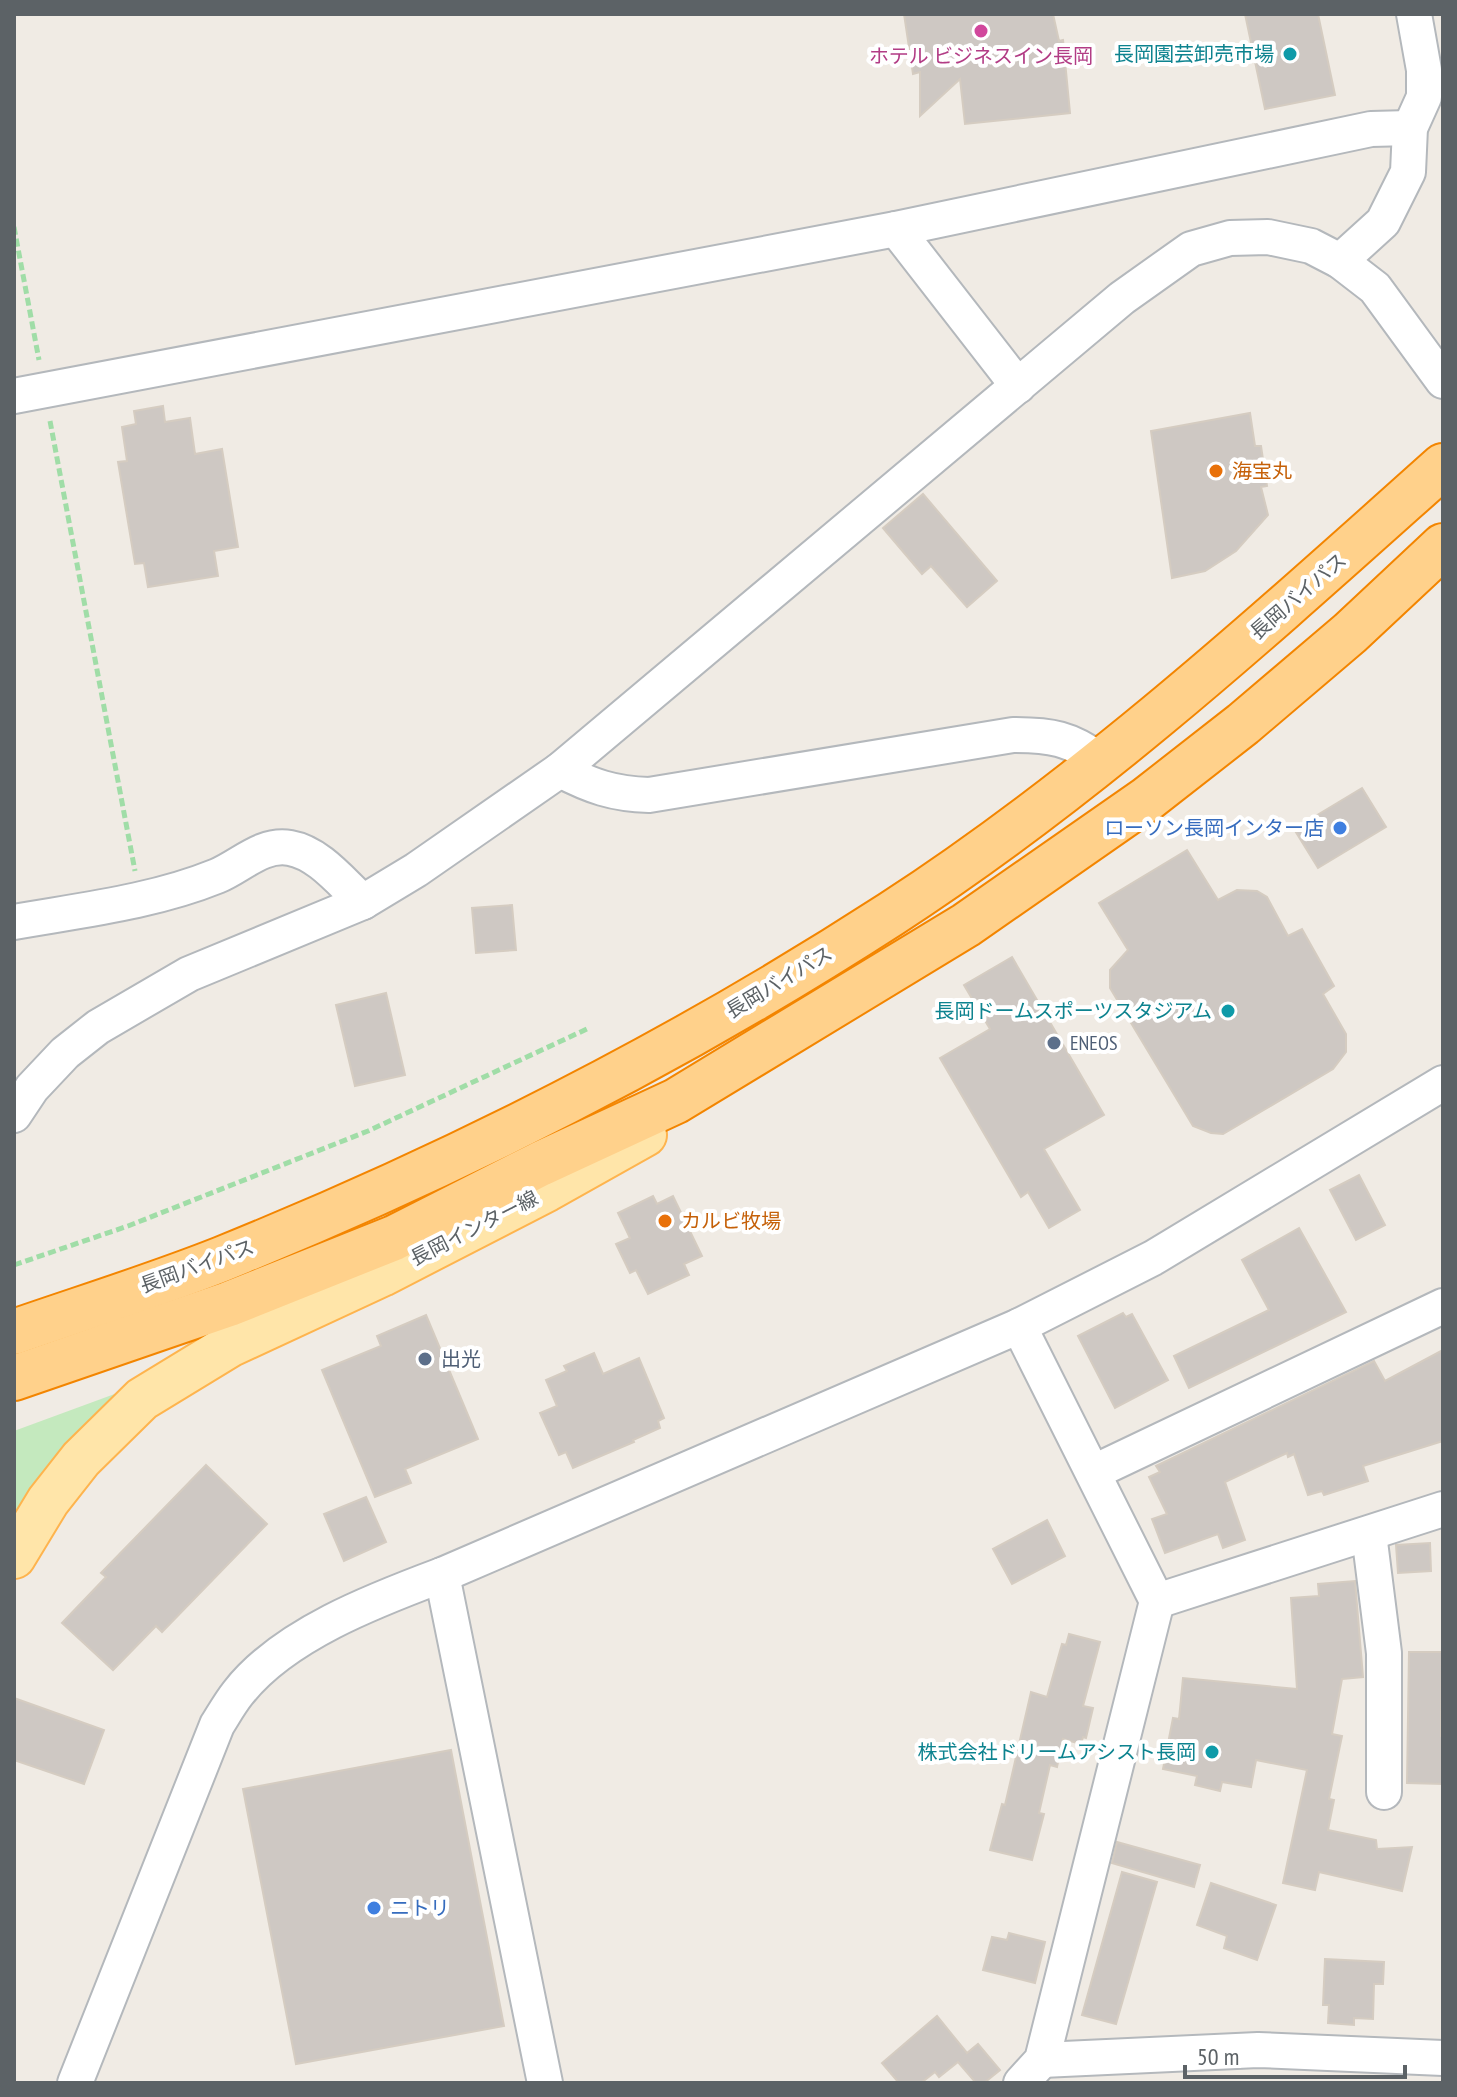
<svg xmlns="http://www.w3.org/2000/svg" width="1457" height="2097" font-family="'PT Sans Narrow','Noto Sans JP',sans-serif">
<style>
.green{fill:#c4e9be}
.building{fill:#cec8c3;stroke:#d5ccc1;stroke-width:2}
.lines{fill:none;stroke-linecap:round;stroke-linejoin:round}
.minor-casing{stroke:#b4b8bc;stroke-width:38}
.major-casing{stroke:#feb44e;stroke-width:46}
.highway-casing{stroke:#f38500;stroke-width:48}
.path{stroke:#a0dda7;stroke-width:5;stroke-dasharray:8 4;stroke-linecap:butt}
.minor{stroke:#fff;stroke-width:34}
.major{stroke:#ffe5a9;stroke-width:42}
.highway{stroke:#ffd18b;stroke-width:44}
.hotel-dot{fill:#d1479c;stroke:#fff;stroke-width:3}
.culture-dot{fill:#0f9aa8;stroke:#fff;stroke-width:3}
.food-dot{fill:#e8710a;stroke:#fff;stroke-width:3}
.shop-dot{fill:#3f7fe0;stroke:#fff;stroke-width:3}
.service-dot{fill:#5c6f8a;stroke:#fff;stroke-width:3}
.labels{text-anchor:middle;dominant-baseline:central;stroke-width:8;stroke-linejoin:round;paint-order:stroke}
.culture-label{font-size:20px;fill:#0d838f;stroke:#fff;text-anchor:end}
.hotel-label{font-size:20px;fill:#b23c85;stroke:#fff}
.food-label{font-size:20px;fill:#c56008;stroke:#fff;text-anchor:start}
.street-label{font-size:20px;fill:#5c6266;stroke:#fff}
.shop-label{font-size:20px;fill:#366cbe;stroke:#fff;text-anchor:end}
.service-label{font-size:20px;fill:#4e5e75;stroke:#fff;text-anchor:start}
</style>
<rect width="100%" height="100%" fill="#f0ebe4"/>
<path class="green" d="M 120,1392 L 14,1523 L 14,1431 Z"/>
<g class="building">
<path d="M 904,14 L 1053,14 L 1059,41 L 1063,40 L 1070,113 L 965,124 L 960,79 L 920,116 L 920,72 L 913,74 Z"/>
<path d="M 1245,14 L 1318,14 L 1335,95 L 1265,109 Z"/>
<path d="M 163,406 L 165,422 L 190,418 L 195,454 L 222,449 L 238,547 L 214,551 L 218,576 L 148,587 L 144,563 L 135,564 L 118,462 L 127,461 L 122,427 L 136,424 L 134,411 Z"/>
<path d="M 1250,413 L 1255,446 L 1261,446 L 1267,486 L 1261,487 L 1268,515 L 1236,551 L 1205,571 L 1172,578 L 1151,431 Z"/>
<path d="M 923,494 L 997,581 L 967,607 L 931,566 L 922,574 L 883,528 Z"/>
<path d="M 1362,788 L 1386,827 L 1318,868 L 1294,829 Z"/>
<path d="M 1187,850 L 1218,900 L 1237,890 L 1257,891 L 1267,897 L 1288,936 L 1302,929 L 1334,986 L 1323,994 L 1346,1034 L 1346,1052 L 1333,1069 L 1223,1134 L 1211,1133 L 1193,1126 L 1110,988 L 1110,970 L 1128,950 L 1099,903 Z"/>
<path d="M 512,905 L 516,950 L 476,953 L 472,908 Z"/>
<path d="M 1012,957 L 1104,1115 L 1044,1149 L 1080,1210 L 1049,1228 L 1028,1192 L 1021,1197 L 940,1058 L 990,1029 L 964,985 Z"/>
<path d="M 386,993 L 405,1075 L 355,1086 L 336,1005 Z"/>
<path d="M 1359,1175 L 1385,1225 L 1356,1240 L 1330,1190 Z"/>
<path d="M 653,1196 L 657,1204 L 673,1196 L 702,1256 L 684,1264 L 689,1275 L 648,1294 L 636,1270 L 630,1273 L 616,1244 L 630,1238 L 618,1213 Z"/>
<path d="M 1299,1228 L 1346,1312 L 1189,1388 L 1174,1356 L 1269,1310 L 1242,1260 Z"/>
<path d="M 1123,1313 L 1126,1317 L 1132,1314 L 1168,1380 L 1115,1408 L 1078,1336 Z"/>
<path d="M 426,1315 L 478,1439 L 405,1469 L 411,1483 L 375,1497 L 322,1370 L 381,1346 L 377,1336 Z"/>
<path d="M 1443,1350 L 1443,1441 L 1363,1466 L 1368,1481 L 1324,1495 L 1322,1491 L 1308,1495 L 1294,1454 L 1288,1457 L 1287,1453 L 1225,1482 L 1245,1540 L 1223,1548 L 1218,1534 L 1165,1553 L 1152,1519 L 1167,1514 L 1149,1477 L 1160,1472 L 1156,1466 L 1374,1361 L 1385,1381 Z"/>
<path d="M 594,1353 L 603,1374 L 639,1358 L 664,1418 L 658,1421 L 660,1428 L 633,1440 L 634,1442 L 573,1468 L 566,1452 L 559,1455 L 540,1413 L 557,1406 L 546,1380 L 567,1371 L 564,1366 Z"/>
<path d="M 206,1465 L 267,1524 L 162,1632 L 156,1626 L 113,1670 L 62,1623 L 106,1577 L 101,1573 Z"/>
<path d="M 366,1497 L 386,1542 L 344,1561 L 324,1514 Z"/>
<path d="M 1047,1520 L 1065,1556 L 1012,1584 L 993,1549 Z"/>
<path d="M 1430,1543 L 1431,1571 L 1398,1573 L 1396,1545 Z"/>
<path d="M 1355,1581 L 1363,1677 L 1342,1679 L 1332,1734 L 1342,1736 L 1329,1799 L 1334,1800 L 1328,1830 L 1376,1840 L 1377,1849 L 1412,1847 L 1402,1891 L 1319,1872 L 1315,1890 L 1283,1883 L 1307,1770 L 1256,1760 L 1251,1787 L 1222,1782 L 1220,1791 L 1195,1785 L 1197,1776 L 1163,1769 L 1173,1718 L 1179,1719 L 1183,1678 L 1297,1689 L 1291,1598 L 1319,1596 L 1318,1584 Z"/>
<path d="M 1069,1634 L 1100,1642 L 1083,1706 L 1093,1708 L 1086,1738 L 1083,1737 L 1081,1744 L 1063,1739 L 1057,1767 L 1050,1765 L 1039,1813 L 1044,1814 L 1032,1860 L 990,1850 L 1002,1804 L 1005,1805 L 1031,1692 L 1047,1697 L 1062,1644 L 1066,1645 Z"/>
<path d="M 1409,1652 L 1442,1652 L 1441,1736 L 1443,1736 L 1443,1784 L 1407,1783 Z"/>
<path d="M 14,1698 L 104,1730 L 84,1784 L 14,1760 Z"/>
<path d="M 451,1750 L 504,2026 L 296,2064 L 243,1789 Z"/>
<path d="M 1117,1842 L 1200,1865 L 1194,1887 L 1112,1863 Z"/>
<path d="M 1122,1872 L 1157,1882 L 1116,2024 L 1082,2015 Z"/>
<path d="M 1211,1883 L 1276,1905 L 1257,1960 L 1224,1948 L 1227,1936 L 1197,1925 Z"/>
<path d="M 1009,1933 L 1045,1942 L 1035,1983 L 983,1970 L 992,1937 L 1007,1940 Z"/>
<path d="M 1325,1959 L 1384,1962 L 1383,1984 L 1374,1984 L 1373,2019 L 1354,2018 L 1354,2025 L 1328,2023 L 1329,2005 L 1323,2005 Z"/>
<path d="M 937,2016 L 967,2053 L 978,2044 L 1000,2070 L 984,2083 L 976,2083 L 958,2062 L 939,2077 L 935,2072 L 921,2083 L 899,2083 L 882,2063 Z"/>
</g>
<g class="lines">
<defs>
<g id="minor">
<path d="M 896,229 L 1018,386"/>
<path d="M 1340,261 L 1383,222 L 1408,172 L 1410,128 L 1424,97 L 1424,70 L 1414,14"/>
<path d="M 14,396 L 896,229 L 1371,129 L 1410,128"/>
<path d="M 560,770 C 591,786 613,794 649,795 L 1013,735 C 1051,735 1070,738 1101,761"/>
<path d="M 14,922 C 82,910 153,902 217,876 C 241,866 262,843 290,848 C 319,853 342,883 363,902"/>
<path d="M 14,1115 L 32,1088 L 65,1053 L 98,1027 L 189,974 L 363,902 L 416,870 L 560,770 L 1122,298 L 1191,249 L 1230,238 L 1268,237 L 1311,246 L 1340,261 L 1375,288 L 1443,381"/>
<path d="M 1019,1326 L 1157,1601 L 1042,2060 L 1021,2083"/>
<path d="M 1094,1472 L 1443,1306"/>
<path d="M 1369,1534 L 1384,1653 L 1384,1792"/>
<path d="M 442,1575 L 545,2083"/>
<path d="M 1157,1601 L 1443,1509"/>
<path d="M 1042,2060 L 1258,2050 L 1443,2058"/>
<path d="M 75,2083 L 217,1725 C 224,1714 230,1703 238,1693 C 283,1635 375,1600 442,1575 L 1019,1326 L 1153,1258 L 1443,1083"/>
</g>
<path id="major" d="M 14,1557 L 48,1501 L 81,1459 L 142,1399 L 229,1346 L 382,1275 L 547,1190 L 645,1135"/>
<g id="highway">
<path d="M 14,1332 C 83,1308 154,1286 222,1259 C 454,1165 681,1050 891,914 C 1090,785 1266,624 1443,466"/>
<path d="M 14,1378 L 229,1304 L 394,1238 L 540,1164 L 676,1101 L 966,925 L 1147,799 L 1243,724 L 1350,633 L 1443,546"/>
</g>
</defs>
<use href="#minor" class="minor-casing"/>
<use href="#major" class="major-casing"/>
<use href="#highway" class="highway-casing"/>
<g class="path">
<path d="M 14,227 L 39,360"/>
<path d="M 50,421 L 135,871"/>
<path d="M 14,1265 L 128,1226 L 368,1131 L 589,1028"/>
</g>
<use href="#minor" class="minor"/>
<use href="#major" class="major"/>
<use href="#highway" class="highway"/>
</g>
<circle class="hotel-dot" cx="981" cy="31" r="8"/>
<g class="culture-dot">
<circle cx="1290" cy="54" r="8"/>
<circle cx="1228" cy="1011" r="8"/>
<circle cx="1212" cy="1752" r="8"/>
</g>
<g class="food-dot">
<circle cx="1216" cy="471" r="8"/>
<circle cx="665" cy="1221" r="8"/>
</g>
<g class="shop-dot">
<circle cx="1340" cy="828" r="8"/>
<circle cx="374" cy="1908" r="8"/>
</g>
<g class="service-dot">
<circle cx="1054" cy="1043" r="8"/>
<circle cx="425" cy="1359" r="8"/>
</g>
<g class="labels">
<g class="culture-label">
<text x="1274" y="54">長岡園芸卸売市場</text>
<text x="1212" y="1011">長岡ドームスポーツスタジアム</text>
<text x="1196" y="1752">株式会社ドリームアシスト長岡</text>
</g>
<g class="hotel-label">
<text x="981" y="56">ホテル ビジネスイン長岡</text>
</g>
<g class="food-label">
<text x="1232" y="471">海宝丸</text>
<text x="681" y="1221">カルビ牧場</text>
</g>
<g class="street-label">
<text transform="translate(1298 596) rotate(-41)">長岡バイパス</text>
<text transform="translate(779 982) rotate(-31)">長岡バイパス</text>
<text transform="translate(474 1228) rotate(-27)">長岡インター線</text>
<text transform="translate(197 1266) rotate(-20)">長岡バイパス</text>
</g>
<g class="shop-label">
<text x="1324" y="828">ローソン長岡インター店</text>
<text x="390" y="1908" text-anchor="start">ニトリ</text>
</g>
<g class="service-label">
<text x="1070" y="1043">ENEOS</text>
<text x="441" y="1359">出光</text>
</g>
</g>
<rect width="1457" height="2097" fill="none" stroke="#5c6266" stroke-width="32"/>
<path d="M1185 2065v12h220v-12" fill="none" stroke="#5c6266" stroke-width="4"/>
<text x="1197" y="2065" font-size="24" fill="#5c6266" stroke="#ffffff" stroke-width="6" paint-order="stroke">50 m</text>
</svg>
